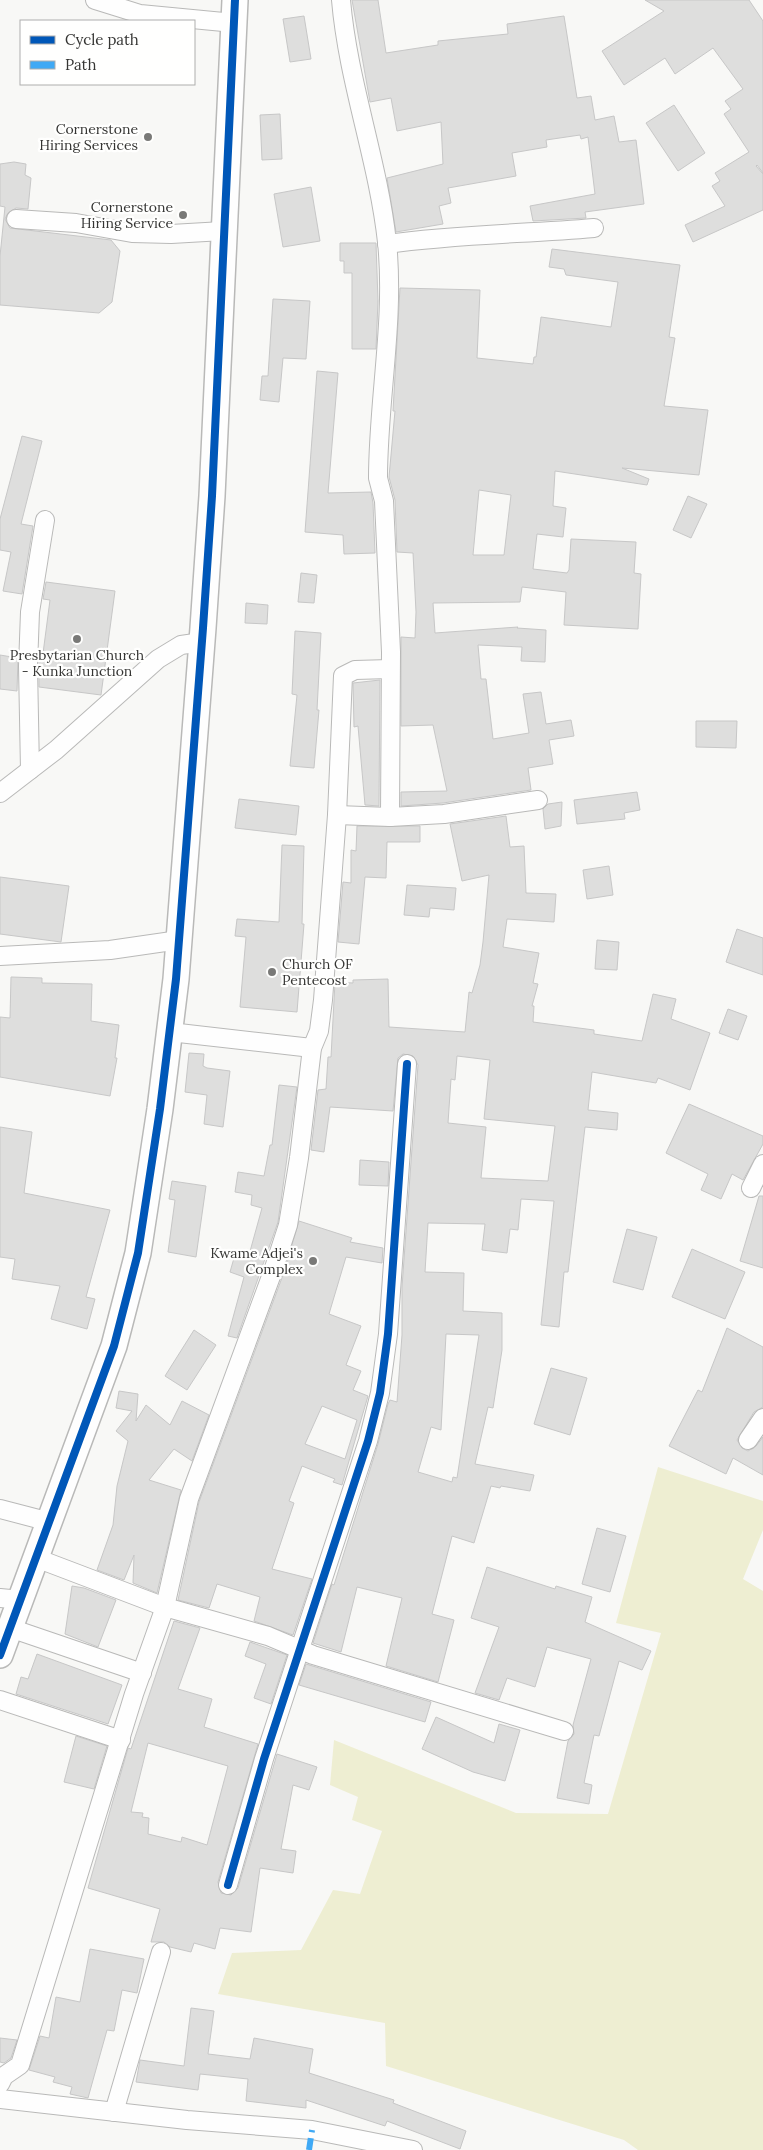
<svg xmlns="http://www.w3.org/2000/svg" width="763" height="2150" font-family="Lora,serif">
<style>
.green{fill:#eeeed2}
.building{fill:#dededd;stroke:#c7c7c7;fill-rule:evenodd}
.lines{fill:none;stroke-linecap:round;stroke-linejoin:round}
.street-casing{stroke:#b9b9b8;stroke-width:20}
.secondary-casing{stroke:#b9b9b8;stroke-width:28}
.street{stroke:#fefefe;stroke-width:18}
.secondary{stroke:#fefefe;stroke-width:25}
.quiet{stroke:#3fa9f5;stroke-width:6;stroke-dasharray:12 6;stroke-linecap:butt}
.cycleway-casing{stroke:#fffffe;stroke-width:11}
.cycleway{stroke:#0057b8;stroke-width:8}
.poi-dot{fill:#797977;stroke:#fffffe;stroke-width:2}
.labels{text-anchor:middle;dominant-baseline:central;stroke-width:4.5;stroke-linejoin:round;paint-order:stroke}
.poi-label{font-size:14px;fill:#353533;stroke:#fffffe;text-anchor:end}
</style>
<rect width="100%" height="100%" fill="#f8f8f6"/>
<path class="green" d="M 658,1467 L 763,1501 L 763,1530 L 743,1579 L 763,1591 L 763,2150 L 638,2150 L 624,2140 L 386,2066 L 385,2023 L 218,1994 L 232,1953 L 301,1950 L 333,1890 L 360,1894 L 382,1831 L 352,1820 L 358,1797 L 330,1785 L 334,1740 L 516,1813 L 608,1814 L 661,1633 L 616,1623 Z"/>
<g class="building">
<path d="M 352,0 L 378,0 L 386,53 L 438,45 L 438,41 L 508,34 L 507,24 L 564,16 L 577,98 L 591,96 L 595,120 L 614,116 L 619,142 L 636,140 L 644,204 L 585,212 L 586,218 L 533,221 L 530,206 L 595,194 L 588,137 L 581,139 L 580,135 L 546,140 L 547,147 L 512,153 L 516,176 L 448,188 L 451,203 L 439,206 L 443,224 L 396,232 L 387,178 L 443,164 L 441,122 L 397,131 L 391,98 L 370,102 Z"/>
<path d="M 645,0 L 749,0 L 763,21 L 763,173 L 757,165 L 756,166 L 763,174 L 763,210 L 693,242 L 685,225 L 725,206 L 712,186 L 720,181 L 715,173 L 749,152 L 724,114 L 731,109 L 725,101 L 743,89 L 713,48 L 675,74 L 665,58 L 624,85 L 602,51 L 664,11 Z"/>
<path d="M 304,16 L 311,59 L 290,62 L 283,19 Z"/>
<path d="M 674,105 L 705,153 L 678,171 L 646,123 Z"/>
<path d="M 280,114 L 282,159 L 262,160 L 260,115 Z"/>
<path d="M 14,162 L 26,164 L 25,175 L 31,178 L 28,209 L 16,208 L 8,213 L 5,219 L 10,228 L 111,240 L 120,251 L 112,302 L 99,313 L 0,305 L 0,256 L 5,207 L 0,206 L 0,164 Z"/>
<path d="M 311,187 L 320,241 L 283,247 L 274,194 Z"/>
<path d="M 340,243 L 376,243 L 378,301 L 376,349 L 352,349 L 352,273 L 344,273 L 344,261 L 340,261 Z"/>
<path d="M 552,249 L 680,265 L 669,337 L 675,338 L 664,406 L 708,410 L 699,475 L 622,468 L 649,479 L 647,485 L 555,471 L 553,506 L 566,508 L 563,537 L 537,534 L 533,569 L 567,573 L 569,570 L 571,539 L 636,542 L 634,573 L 641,574 L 638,629 L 564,625 L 566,592 L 522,587 L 520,602 L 433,603 L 435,633 L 518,627 L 517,628 L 546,630 L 545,662 L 521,661 L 522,647 L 478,645 L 481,679 L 486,679 L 493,739 L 529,733 L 523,694 L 541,692 L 546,724 L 571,720 L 574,736 L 549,740 L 553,764 L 528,768 L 531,790 L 443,803 L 401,806 L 401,792 L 447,791 L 433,725 L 401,726 L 401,637 L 415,638 L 416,612 L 413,553 L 397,552 L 395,500 L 389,477 L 395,411 L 393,411 L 400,288 L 480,290 L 477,358 L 533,364 L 534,357 L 536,357 L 541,317 L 611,327 L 618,282 L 566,275 L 564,269 L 549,267 ZM 479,490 L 511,495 L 504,555 L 473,555 Z"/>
<path d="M 273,299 L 310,301 L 306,359 L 283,358 L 279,402 L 260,400 L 262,376 L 268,376 Z"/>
<path d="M 317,371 L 338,373 L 328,493 L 371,492 L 373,503 L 375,553 L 344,554 L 343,535 L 305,532 Z"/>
<path d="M 22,436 L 42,441 L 21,524 L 33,526 L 22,594 L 3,591 L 11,552 L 0,550 L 0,519 Z"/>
<path d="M 688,496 L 707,504 L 691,538 L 673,530 Z"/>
<path d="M 301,573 L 317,575 L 314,603 L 298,602 Z"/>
<path d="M 46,582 L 115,591 L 101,695 L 39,687 L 39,660 L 42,661 L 50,600 L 43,599 Z"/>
<path d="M 246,603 L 268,605 L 267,624 L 245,623 Z"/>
<path d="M 295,631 L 321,633 L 317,710 L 319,710 L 314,768 L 290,766 L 297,695 L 292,694 Z"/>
<path d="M 0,655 L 18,658 L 17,691 L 0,689 Z"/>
<path d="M 380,680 L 379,806 L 365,805 L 358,726 L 354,727 L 353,683 Z"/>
<path d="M 696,721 L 737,721 L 736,748 L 696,747 Z"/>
<path d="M 637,792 L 640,810 L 624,813 L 625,819 L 577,824 L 574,800 Z"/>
<path d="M 239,799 L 299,806 L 296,835 L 235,828 Z"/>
<path d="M 562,802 L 561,826 L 545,829 L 543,809 L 548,804 Z"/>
<path d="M 506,816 L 510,847 L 524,846 L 526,893 L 556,894 L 554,922 L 507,919 L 503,947 L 539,953 L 533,983 L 538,984 L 532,1006 L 534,1006 L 533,1022 L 594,1030 L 594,1034 L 642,1041 L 653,994 L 676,999 L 671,1019 L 710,1033 L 690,1090 L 658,1078 L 656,1083 L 592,1072 L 588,1110 L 618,1113 L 617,1130 L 585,1127 L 568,1272 L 564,1272 L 559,1327 L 541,1325 L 554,1201 L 521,1199 L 518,1230 L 510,1229 L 507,1253 L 482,1250 L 485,1224 L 428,1223 L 425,1272 L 464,1273 L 463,1311 L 502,1313 L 502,1350 L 493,1408 L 488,1407 L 475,1464 L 534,1475 L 530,1491 L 501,1486 L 500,1488 L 491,1486 L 474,1543 L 452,1536 L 432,1614 L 454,1620 L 438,1682 L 386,1666 L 402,1598 L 357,1587 L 341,1652 L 313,1643 L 332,1584 L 334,1585 L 378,1444 L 388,1404 L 390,1400 L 397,1402 L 402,1335 L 402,1287 L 418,1065 L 413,1056 L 403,1054 L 398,1058 L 393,1111 L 330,1107 L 324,1152 L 311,1150 L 318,1090 L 326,1089 L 328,1057 L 331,1057 L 335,982 L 353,983 L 353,980 L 388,979 L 389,1027 L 465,1032 L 469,992 L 472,993 L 480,965 L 483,942 L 489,875 L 462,881 L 450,824 ZM 457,1056 L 490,1060 L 484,1119 L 555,1126 L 548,1181 L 481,1178 L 486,1127 L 448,1123 L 451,1079 L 455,1080 ZM 446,1334 L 479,1335 L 457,1478 L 453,1477 L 452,1482 L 418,1472 L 431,1427 L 441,1430 Z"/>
<path d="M 357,826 L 420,826 L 420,842 L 387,842 L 386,878 L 365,877 L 359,944 L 338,942 L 343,882 L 351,883 L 351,850 L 356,851 Z"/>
<path d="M 282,845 L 304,846 L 302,924 L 304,924 L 297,1012 L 240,1007 L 246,937 L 235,936 L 237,919 L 279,922 Z"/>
<path d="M 609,866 L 613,895 L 587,899 L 583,870 Z"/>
<path d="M 0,877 L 69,886 L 61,942 L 0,934 Z"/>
<path d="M 407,885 L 456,888 L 454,910 L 430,908 L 429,917 L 404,915 Z"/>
<path d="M 737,929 L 763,938 L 763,975 L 726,962 Z"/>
<path d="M 597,940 L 619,942 L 617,970 L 595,969 Z"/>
<path d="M 11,977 L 42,978 L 42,983 L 92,984 L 91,1021 L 119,1025 L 115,1058 L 117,1058 L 110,1096 L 0,1077 L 0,1017 L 10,1018 Z"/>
<path d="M 728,1009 L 747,1016 L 738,1040 L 719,1033 Z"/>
<path d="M 189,1053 L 204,1054 L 203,1066 L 207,1068 L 230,1071 L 223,1127 L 204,1124 L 207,1095 L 185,1092 Z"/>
<path d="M 279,1085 L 297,1087 L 278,1222 L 237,1338 L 228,1336 L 244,1277 L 230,1272 L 236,1251 L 249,1255 L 262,1208 L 251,1205 L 252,1195 L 235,1192 L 238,1172 L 264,1176 L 270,1145 L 272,1145 Z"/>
<path d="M 689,1104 L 763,1136 L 763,1144 L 743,1180 L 732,1174 L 721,1199 L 701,1190 L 708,1174 L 666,1153 Z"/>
<path d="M 0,1127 L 32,1132 L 24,1193 L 110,1210 L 86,1297 L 95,1299 L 87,1329 L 51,1319 L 60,1286 L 12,1279 L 15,1259 L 0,1257 Z"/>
<path d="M 360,1160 L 389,1162 L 388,1186 L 359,1185 Z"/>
<path d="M 172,1181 L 206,1186 L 196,1257 L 168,1252 L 175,1200 L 169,1199 Z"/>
<path d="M 759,1196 L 763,1196 L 763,1268 L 740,1261 Z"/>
<path d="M 299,1221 L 352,1238 L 350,1242 L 383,1248 L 382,1263 L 346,1257 L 329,1314 L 361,1326 L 346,1365 L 361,1371 L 353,1390 L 368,1396 L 342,1485 L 333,1482 L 335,1479 L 302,1466 L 289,1501 L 294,1503 L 272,1569 L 312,1579 L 293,1635 L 254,1621 L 260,1597 L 217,1584 L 209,1608 L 178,1600 L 199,1502 L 283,1275 ZM 322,1406 L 357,1420 L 345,1459 L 305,1444 Z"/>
<path d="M 627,1229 L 657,1237 L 643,1290 L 613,1282 Z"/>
<path d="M 692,1249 L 745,1272 L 725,1319 L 672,1297 Z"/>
<path d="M 727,1328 L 763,1347 L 763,1407 L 754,1412 L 737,1440 L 742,1448 L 748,1451 L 756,1446 L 763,1437 L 763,1475 L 733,1458 L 726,1474 L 669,1446 L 698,1390 L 702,1392 Z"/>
<path d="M 194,1330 L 216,1345 L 187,1390 L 165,1376 Z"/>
<path d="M 551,1368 L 587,1378 L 570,1435 L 534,1424 Z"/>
<path d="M 119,1391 L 138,1394 L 136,1421 L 146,1405 L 170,1425 L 182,1401 L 209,1415 L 192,1461 L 174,1449 L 149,1480 L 181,1490 L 157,1593 L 133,1583 L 134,1555 L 124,1580 L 97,1570 L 113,1525 L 117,1486 L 128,1441 L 116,1431 L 132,1411 L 116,1408 Z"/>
<path d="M 597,1528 L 626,1536 L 610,1592 L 582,1584 Z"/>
<path d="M 487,1567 L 555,1589 L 556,1586 L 592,1597 L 585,1622 L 651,1651 L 642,1670 L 619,1661 L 599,1736 L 594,1735 L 584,1783 L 592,1785 L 589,1804 L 557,1798 L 568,1741 L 574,1734 L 573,1725 L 591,1659 L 547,1647 L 535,1687 L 507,1678 L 499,1700 L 475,1693 L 499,1627 L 471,1618 Z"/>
<path d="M 72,1586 L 84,1588 L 116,1600 L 98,1647 L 65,1634 Z"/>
<path d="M 174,1621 L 200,1628 L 178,1689 L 212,1699 L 204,1727 L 258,1744 L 218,1882 L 221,1893 L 231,1895 L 238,1888 L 277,1754 L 317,1767 L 309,1790 L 293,1785 L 281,1849 L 296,1851 L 293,1873 L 260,1868 L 251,1932 L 220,1928 L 215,1949 L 194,1943 L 191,1952 L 170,1947 L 164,1942 L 151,1942 L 160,1909 L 88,1888 L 128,1748 L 131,1749 ZM 148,1743 L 228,1766 L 207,1845 L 182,1837 L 181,1842 L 148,1834 L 149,1818 L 142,1817 L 143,1813 L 131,1812 Z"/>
<path d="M 250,1642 L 287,1655 L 271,1704 L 254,1698 L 266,1664 L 245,1656 Z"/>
<path d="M 37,1654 L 122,1685 L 108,1724 L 16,1694 L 21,1677 L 28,1679 Z"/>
<path d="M 306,1664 L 431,1702 L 425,1722 L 299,1685 Z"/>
<path d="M 436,1717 L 494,1743 L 499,1724 L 520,1730 L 505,1781 L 473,1772 L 422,1749 Z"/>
<path d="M 76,1736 L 107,1746 L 94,1789 L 64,1782 Z"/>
<path d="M 90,1949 L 144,1959 L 137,1993 L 122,1990 L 114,2031 L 107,2030 L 88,2098 L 70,2094 L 72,2087 L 53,2082 L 55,2077 L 29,2070 L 40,2036 L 49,2038 L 56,1997 L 80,2002 Z"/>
<path d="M 191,2008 L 214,2011 L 208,2054 L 250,2059 L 254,2038 L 313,2049 L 309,2073 L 394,2100 L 393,2103 L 466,2131 L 460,2149 L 387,2121 L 385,2126 L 306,2100 L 306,2108 L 246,2101 L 248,2079 L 200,2074 L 198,2090 L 136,2082 L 140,2060 L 184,2066 Z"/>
<path d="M 0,2038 L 17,2040 L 11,2058 L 4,2063 L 0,2062 Z"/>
</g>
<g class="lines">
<defs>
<g id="street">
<path d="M 95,0 L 140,14 L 234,23"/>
<path d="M 341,0 C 348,82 378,160 387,242 C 395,320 378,400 378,478 L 384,501 L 391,652 L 390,817"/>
<path d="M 16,219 L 76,223 L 132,233 L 171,234 L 223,231"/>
<path d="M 387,244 C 456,234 525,234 594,228"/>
<path d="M 30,770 L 28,666 L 30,612 L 45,520"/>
<path d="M 0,793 L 56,750 L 158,659 L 181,645 L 202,642"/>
<path d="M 337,815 L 390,817 L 444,814 L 538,800"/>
<path d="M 0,956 L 110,950 L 179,940"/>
<path d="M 170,1032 L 312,1048"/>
<path d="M 751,1188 L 763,1164"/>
<path d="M 748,1440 L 763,1418"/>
<path d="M 0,1509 L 50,1522"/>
<path d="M 36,1558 L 165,1607 L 268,1636 L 313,1655 L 564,1731"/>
<path d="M 0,1598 L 21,1600"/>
<path d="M 10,1628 L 142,1673"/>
<path d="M 0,1700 L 121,1740"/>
<path d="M 228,1885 L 264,1759 L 368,1441 L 380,1393 L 388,1334 L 407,1064"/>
<path d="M 0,2084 L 4,2076 L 20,2065 L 134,1694 L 165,1607 L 189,1499 L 273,1271 L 288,1225 L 299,1158 L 312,1048 L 319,1031 L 323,1000 L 337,815 L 343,676 L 355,670 L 390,669"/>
<path d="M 0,2099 L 187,2120 L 312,2130 L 413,2150"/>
<path d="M 114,2112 L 161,1952"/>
</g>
<path id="secondary" d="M 0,1655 L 114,1346 L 138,1253 L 160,1109 L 176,979 L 203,628 L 212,496 L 235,0"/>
</defs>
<use href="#street" class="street-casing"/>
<use href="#secondary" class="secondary-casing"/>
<use href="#street" class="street"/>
<use href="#secondary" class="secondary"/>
<path class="quiet" d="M 309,2150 L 312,2130"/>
<defs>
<g id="cycleway">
<path d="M 0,1655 L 114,1346 L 138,1253 L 160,1109 L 176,979 L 203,628 L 212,496 L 235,0"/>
<path d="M 228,1885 L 264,1759 L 368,1441 L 380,1393 L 388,1334 L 407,1064"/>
</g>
</defs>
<use href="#cycleway" class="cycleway-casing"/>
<use href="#cycleway" class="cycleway"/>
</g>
<g class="poi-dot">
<circle cx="148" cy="137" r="5"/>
<circle cx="183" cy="215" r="5"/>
<circle cx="77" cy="639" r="5"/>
<circle cx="272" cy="972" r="5"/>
<circle cx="313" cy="1261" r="5"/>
</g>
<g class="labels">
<g class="poi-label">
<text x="138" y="129">Cornerstone<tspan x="138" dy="16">Hiring Services</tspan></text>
<text x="173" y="207">Cornerstone<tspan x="173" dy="16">Hiring Service</tspan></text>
<text x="77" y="655" text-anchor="middle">Presbytarian Church<tspan x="77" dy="16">- Kunka Junction</tspan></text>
<text x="282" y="964" text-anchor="start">Church OF<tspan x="282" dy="16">Pentecost</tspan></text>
<text x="303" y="1253">Kwame Adjei's<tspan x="303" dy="16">Complex</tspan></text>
</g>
</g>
<rect x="20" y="20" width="175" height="65" fill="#fffffe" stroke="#aeaead"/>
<rect x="30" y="36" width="25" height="8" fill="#0057b8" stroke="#aeaead"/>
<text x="65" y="45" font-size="15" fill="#353533">Cycle path</text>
<rect x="30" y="61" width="25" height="8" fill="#3fa9f5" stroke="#aeaead"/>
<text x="65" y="70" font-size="15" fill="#353533">Path</text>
</svg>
